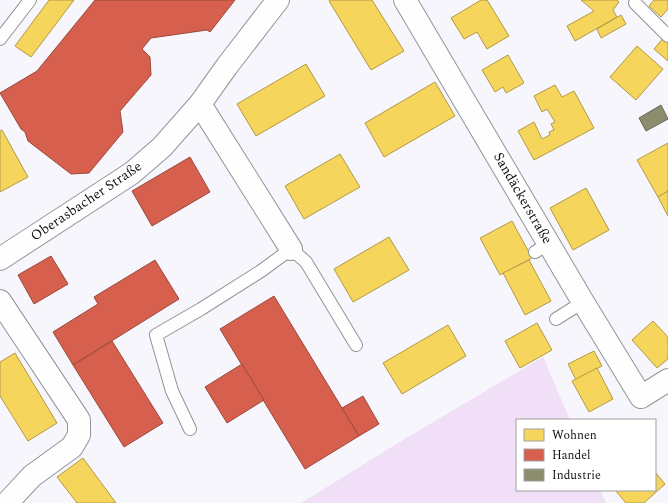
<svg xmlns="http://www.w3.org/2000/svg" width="668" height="503" font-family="Spectral,serif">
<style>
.pitch{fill:#f0dff7}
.homes{fill:#f6d55c;stroke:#b19a45}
.shops{fill:#d6604d;stroke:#9b483b}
.industry{fill:#8c8c6e;stroke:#676752}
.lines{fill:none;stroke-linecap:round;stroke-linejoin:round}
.service-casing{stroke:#949496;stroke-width:14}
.minor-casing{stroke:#949496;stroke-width:24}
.service{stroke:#fefeff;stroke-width:12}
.minor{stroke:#fefeff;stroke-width:22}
.labels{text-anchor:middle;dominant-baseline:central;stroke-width:4;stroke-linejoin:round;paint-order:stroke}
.street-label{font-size:14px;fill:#101010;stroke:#fff}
</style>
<rect width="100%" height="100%" fill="#f7f6fc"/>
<path class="pitch" d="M 543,357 L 570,420 L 517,420 L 517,490 L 600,490 L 606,503 L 301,503 L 408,437 Z"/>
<g class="homes">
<path d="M 49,0 L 74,0 L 31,57 L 15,46 Z"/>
<path d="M 330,0 L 372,0 L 404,51 L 371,70 L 329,1 Z"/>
<path d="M 481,0 L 487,0 L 509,36 L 487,49 L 477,32 L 464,39 L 451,18 Z"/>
<path d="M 581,0 L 617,0 L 619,2 L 613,10 L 617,17 L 575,41 L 567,26 L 594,11 Z"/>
<path d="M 654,0 L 668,0 L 668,9 L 661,17 L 649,6 Z"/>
<path d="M 621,15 L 626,24 L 601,38 L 597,29 Z"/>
<path d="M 665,36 L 668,39 L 668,61 L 654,49 Z"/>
<path d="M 637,46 L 663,69 L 636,100 L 610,77 Z"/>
<path d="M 508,55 L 524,83 L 506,93 L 503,87 L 495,92 L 482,70 Z"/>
<path d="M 306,64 L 325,96 L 256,136 L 237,104 Z"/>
<path d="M 435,82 L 455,116 L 384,157 L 365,123 Z"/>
<path d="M 555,85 L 562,97 L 574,91 L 594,128 L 534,160 L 518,131 L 534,122 L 542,139 L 550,135 L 549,132 L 554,130 L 551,124 L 555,122 L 547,109 L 542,112 L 534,96 Z"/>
<path d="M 2,130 L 28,177 L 0,192 L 0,131 Z"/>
<path d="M 668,143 L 668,191 L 658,197 L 637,160 Z"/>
<path d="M 340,154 L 360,187 L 304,219 L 285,186 Z"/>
<path d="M 586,188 L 609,230 L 573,250 L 550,208 Z"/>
<path d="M 668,191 L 668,216 L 658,197 Z"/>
<path d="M 512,221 L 532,258 L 500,275 L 480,238 Z"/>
<path d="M 389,237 L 409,270 L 353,302 L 334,269 Z"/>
<path d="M 529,260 L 551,301 L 525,315 L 503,273 Z"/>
<path d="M 653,321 L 668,337 L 668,359 L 657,368 L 632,340 Z"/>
<path d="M 537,323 L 552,350 L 520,368 L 505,341 Z"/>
<path d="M 448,325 L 466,356 L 402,394 L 383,363 Z"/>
<path d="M 594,351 L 602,366 L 576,380 L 568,364 Z"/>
<path d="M 15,353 L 57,423 L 28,441 L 0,396 L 0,362 Z"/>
<path d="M 597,368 L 613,399 L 589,412 L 572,381 Z"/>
<path d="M 83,458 L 116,503 L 77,503 L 57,477 Z"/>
<path d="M 655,472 L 665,484 L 644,503 L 626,503 L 615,490 L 655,490 Z"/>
</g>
<g class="shops">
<path d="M 95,0 L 235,0 L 210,32 L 207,30 L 151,38 L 142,49 L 150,57 L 151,75 L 120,111 L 123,132 L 89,173 L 71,174 L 28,141 L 25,132 L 21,129 L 0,93 L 37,71 Z"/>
<path d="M 190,157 L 210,192 L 152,226 L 132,191 Z"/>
<path d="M 51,256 L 68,284 L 34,304 L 18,275 Z"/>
<path d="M 155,260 L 179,299 L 73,365 L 53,332 L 98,304 L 94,297 Z"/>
<path d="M 274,296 L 359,436 L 305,469 L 220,329 Z"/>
<path d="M 112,341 L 163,423 L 124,447 L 73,365 Z"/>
<path d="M 242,364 L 264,400 L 227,423 L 205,387 Z"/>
<path d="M 363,396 L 379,424 L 359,436 L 342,408 Z"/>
</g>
<path class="industry" d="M 661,105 L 668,119 L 646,131 L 639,118 Z"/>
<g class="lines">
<defs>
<g id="service">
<path d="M 635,3 L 668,36"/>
<path d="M 0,39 L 30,0"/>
<path d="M 535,252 L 549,243"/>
<path d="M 556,319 L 583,302"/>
<path d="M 190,429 L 172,391 L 156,335 L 201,309 L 261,271 L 291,249 L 306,262 L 356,345"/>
</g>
<g id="minor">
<path d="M 405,0 L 583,302 L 641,397 L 668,380"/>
<path d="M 200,104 L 291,249"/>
<path d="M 0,259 L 132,173 L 162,147 L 200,104 L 227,66 L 278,0"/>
<path d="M 0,301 L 79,420 L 79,435 L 72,447 L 32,476 L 7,503"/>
</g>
</defs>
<use href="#service" class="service-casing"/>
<use href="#minor" class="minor-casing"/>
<use href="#service" class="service"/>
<use href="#minor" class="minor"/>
</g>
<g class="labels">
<g class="street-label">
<text transform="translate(523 198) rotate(60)">Sandäckerstraße</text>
<text transform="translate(86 201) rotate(-34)">Oberasbacher Straße</text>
</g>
</g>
<rect x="516" y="419" width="140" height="72" fill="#ffffff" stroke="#9f9f9f"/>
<rect x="524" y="429" width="20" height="12" fill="#f6d55c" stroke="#9f9f9f"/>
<text x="552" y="439" font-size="12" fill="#101010">Wohnen</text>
<rect x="524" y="449" width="20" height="12" fill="#d6604d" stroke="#9f9f9f"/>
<text x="552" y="459" font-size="12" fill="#101010">Handel</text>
<rect x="524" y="469" width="20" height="12" fill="#8c8c6e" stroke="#9f9f9f"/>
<text x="552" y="479" font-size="12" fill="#101010">Industrie</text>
</svg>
